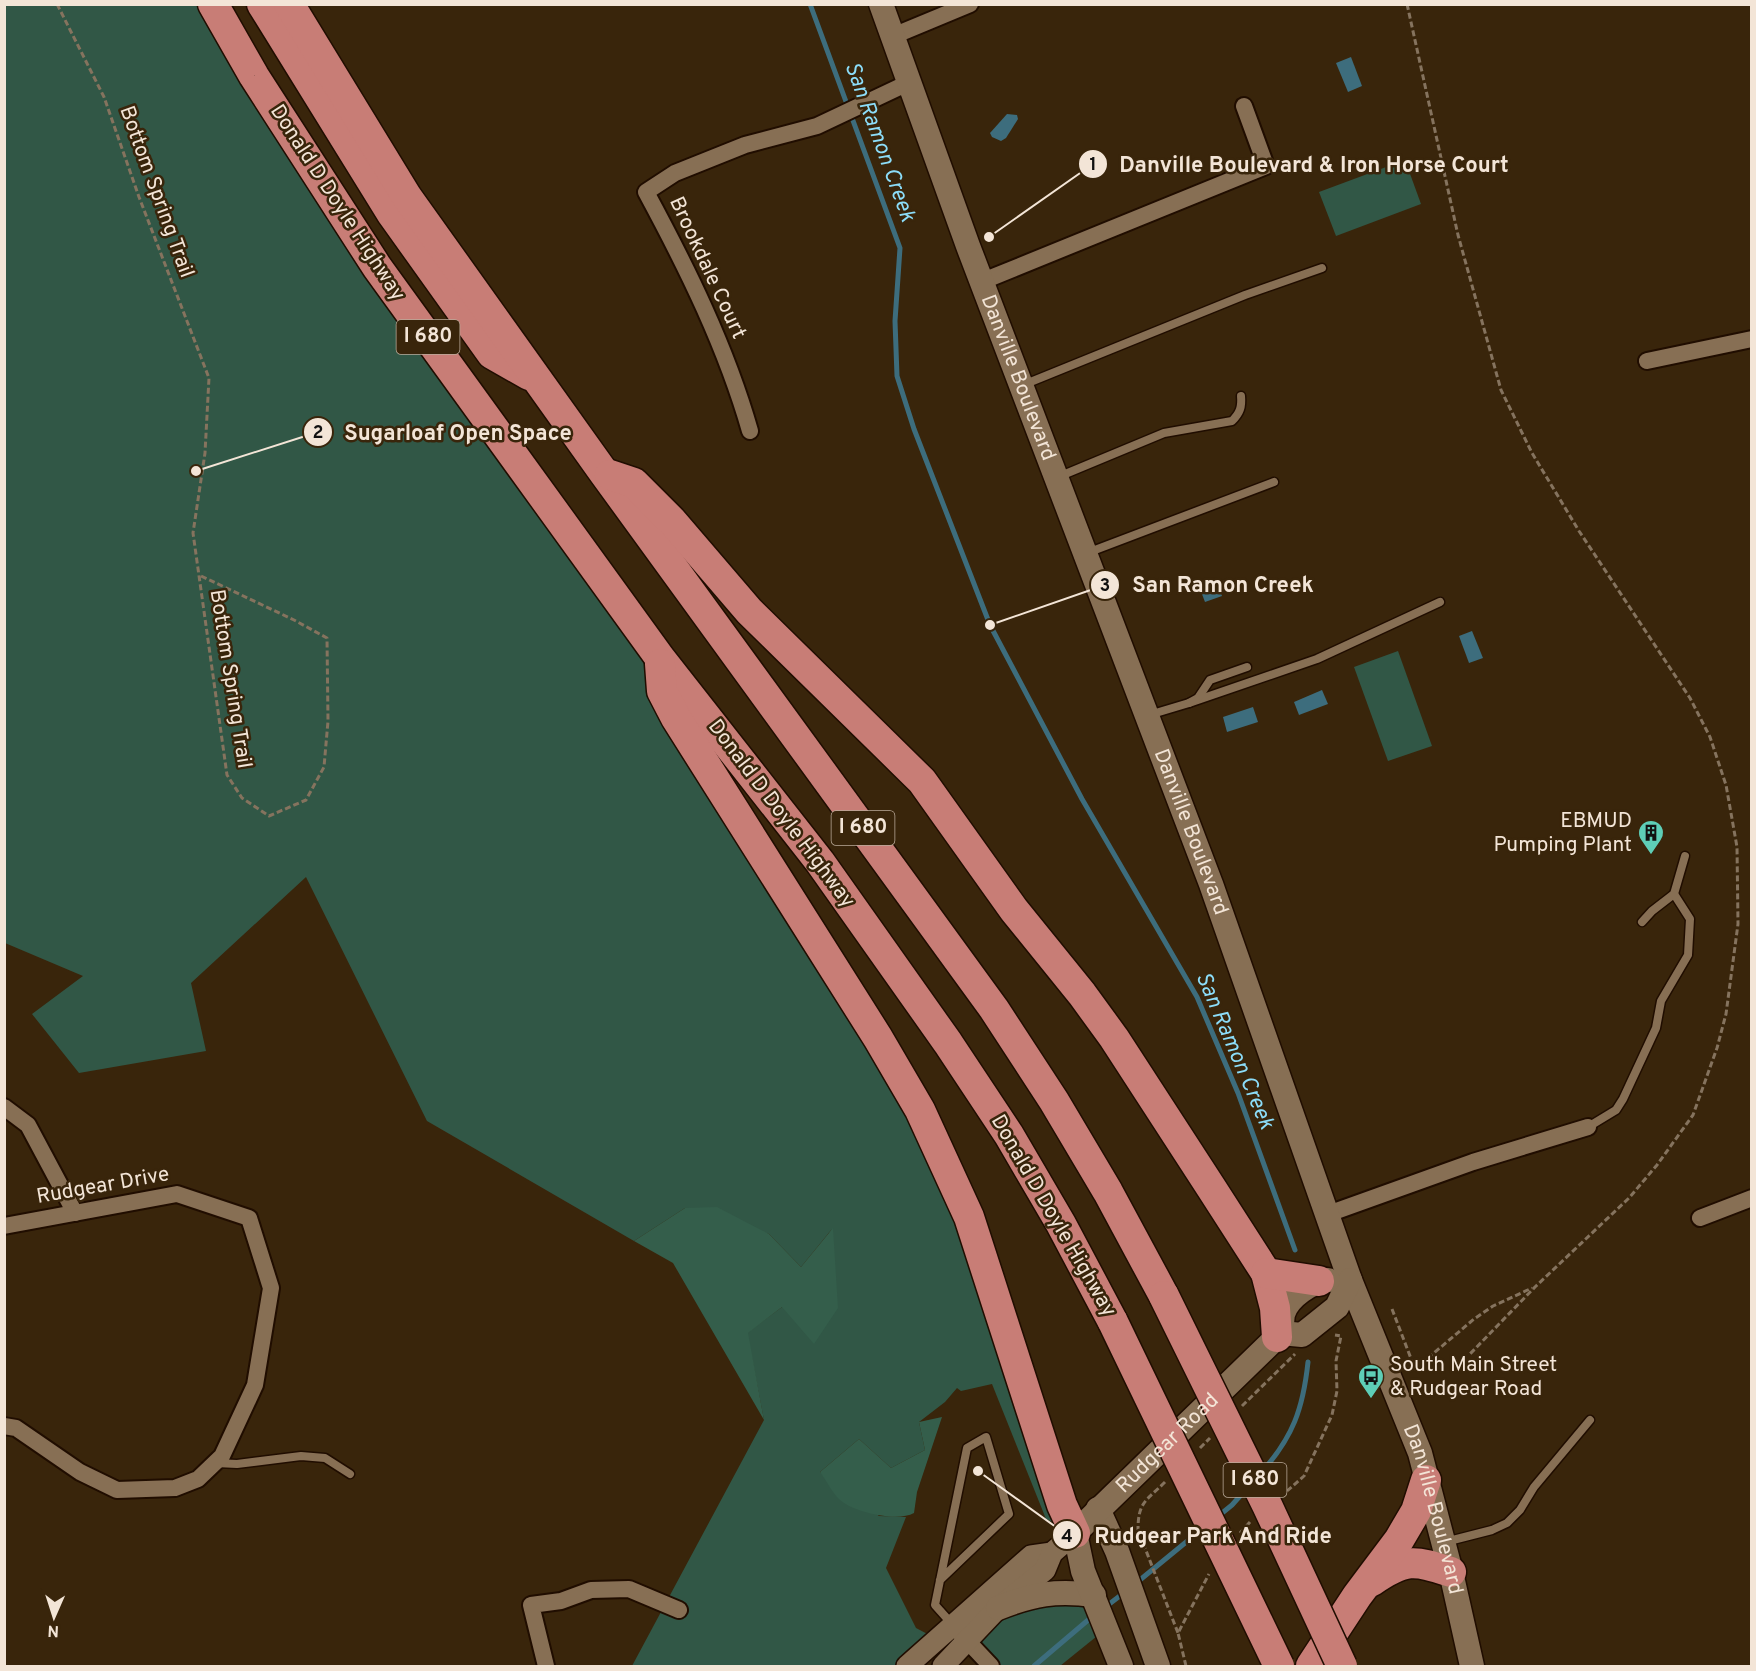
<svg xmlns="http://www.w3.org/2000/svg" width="1756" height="1671" font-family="Overpass,sans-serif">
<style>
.green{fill:#315746}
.forest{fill:#345e4b}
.water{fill:#3d6d7d}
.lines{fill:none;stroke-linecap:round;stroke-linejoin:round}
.stream{stroke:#3d6d7d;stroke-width:5}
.service-casing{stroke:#200d00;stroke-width:11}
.minor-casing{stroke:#200d00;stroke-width:20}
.tertiary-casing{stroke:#200d00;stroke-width:24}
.secondary-casing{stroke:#200d00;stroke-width:27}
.motorway-casing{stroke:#200d00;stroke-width:33}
.path{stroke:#85735e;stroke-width:3;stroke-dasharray:6 3;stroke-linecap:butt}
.service{stroke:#876f54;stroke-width:8}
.minor{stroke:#876f54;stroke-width:16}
.tertiary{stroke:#876f54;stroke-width:21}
.secondary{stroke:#876f54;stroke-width:24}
.motorway{stroke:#c87d76;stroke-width:30}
.motorway-bridge-casing{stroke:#200d00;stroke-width:33;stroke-linecap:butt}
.motorway-bridge{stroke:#c87d76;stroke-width:30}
.labels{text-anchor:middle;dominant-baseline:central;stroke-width:5;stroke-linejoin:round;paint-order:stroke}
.shield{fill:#39250b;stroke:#bbab9a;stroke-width:1.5}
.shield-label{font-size:20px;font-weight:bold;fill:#f3e5d7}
.street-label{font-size:21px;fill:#f3e5d7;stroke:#39250b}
.poi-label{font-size:21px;fill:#f3e5d7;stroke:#39250b;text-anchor:end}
.water-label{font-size:22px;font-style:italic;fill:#8cddf9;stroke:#39250b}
.leader{fill:none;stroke:#f3e5d7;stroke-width:2}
.callout-dot{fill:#f3e5d7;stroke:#39250b;stroke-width:2}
.mark-label{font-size:18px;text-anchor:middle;font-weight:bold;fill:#111}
.callout-label{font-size:22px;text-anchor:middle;font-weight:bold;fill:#f3e5d7;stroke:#39250b;stroke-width:5;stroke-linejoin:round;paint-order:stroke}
</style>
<rect width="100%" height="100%" fill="#39250b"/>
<g class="green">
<path d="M 4,5 L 213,5 L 660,658 L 920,1110 L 1075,1533 L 1046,1519 L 992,1384 L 961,1391 L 957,1388 L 945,1402 L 919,1422 L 925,1450 L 891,1468 L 859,1439 L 820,1472 L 879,1516 L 906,1517 L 886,1568 L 916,1628 L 937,1639 L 907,1666 L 632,1666 L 764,1420 L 747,1333 L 782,1307 L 832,1229 L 801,1267 L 769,1234 L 685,1208 L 634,1241 L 427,1121 L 306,877 L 191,983 L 206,1051 L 79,1073 L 32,1014 L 83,976 L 5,943 Z"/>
<path d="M 1405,160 L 1421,204 L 1336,236 L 1319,192 Z"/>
<path d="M 1398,651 L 1432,746 L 1388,761 L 1354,667 Z"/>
<path d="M 1071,1592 L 1107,1628 L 1060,1666 L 991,1666 L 968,1642 L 998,1608 Z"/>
</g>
<g class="forest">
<path d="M 717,1207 L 769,1234 L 801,1267 L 833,1228 L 838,1308 L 814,1344 L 782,1307 L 748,1333 L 764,1420 L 673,1263 L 634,1241 L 685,1208 Z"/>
<path d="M 942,1417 L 917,1492 L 914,1513 C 898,1522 859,1513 844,1503 C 834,1497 827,1481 820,1472 L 859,1439 L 891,1468 L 925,1450 L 919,1422 Z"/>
</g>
<g class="water">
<path d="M 1351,57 L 1362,86 L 1348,92 L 1336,63 Z"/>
<path d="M 1007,114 L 1017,115 L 1018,119 L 1006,138 L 1001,141 L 992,137 L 990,133 Z"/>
<path d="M 1228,579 L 1233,592 L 1230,593 L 1229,590 L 1221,593 L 1222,596 L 1205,602 L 1200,589 Z"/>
<path d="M 1472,631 L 1483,658 L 1469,663 L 1459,636 Z"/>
<path d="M 1322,690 L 1328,704 L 1299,715 L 1294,702 Z"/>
<path d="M 1253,707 L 1258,722 L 1227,732 L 1223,717 Z"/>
</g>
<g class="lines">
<g class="stream">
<path d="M 810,4 L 900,248 L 895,321 L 897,376 L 914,429 L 990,625 L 1082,799 L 1197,997 L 1238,1093 L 1295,1250"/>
<path d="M 1261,1473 C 1293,1437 1303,1409 1308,1362"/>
<path d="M 1216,1518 L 1232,1505 L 1248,1487"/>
<path d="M 1135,1584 L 1202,1529"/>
<path d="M 1104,1608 L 1125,1592"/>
<path d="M 1034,1666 L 1094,1615"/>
</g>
<defs>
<g id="service">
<path d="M 1023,385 L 1245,295 L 1322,268"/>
<path d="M 1058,477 L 1164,433 L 1232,421 C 1240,413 1242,407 1241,396"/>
<path d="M 1087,553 L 1274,482"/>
<path d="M 1189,703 L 1317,659 L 1440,602"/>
<path d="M 1149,715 L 1189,703 L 1198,698 L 1210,680 L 1247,667"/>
<path d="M 1642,922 L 1652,911 L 1674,894 L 1685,856"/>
<path d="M 1588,1127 L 1616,1110 L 1623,1099 L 1656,1028 L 1661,1001 L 1688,955 L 1690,919 L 1674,894"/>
<path d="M 216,1463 L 237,1464 L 301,1456 L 325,1458 L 350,1474"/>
<path d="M 1445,1542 L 1492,1530 L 1507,1523 L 1520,1510 L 1534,1487 L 1590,1420"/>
<path d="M 940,1580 L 1009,1514 L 986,1437 L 967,1448 L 935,1605 L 952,1624"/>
</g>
<g id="minor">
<path d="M 893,36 L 970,4"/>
<path d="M 983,281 L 1266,166 L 1244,106"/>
<path d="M 1647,361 L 1752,339"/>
<path d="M 750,431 C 726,347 687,268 646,192 L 675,173 L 745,145 L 817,126 L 910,82"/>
<path d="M 4,1107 L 28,1125 L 75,1213"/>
<path d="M 1328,1214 L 1473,1162 L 1588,1127"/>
<path d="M 1700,1218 L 1752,1198"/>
<path d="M 4,1226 L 177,1194 L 249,1218 L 271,1288 L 255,1385 L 222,1456 L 198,1479 L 175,1488 L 117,1490 L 80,1472 L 16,1428 L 4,1426"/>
<path d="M 959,1632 L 991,1666"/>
<path d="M 546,1666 L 531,1605 L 561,1601 L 591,1590 L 629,1589 L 679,1610"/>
</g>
<g id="tertiary">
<path d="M 907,1666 L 1031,1556 L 1052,1553"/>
<path d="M 943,1666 L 998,1608 L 1045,1570 L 1052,1553 L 1075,1533"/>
</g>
<g id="secondary">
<path id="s1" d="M 881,4 L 968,246 L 1211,884 L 1350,1280 L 1420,1453 L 1451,1572 L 1472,1666"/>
<path d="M 1281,1333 L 1302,1335 L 1337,1307 L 1350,1280"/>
<path d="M 1098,1509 L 1117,1551 L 1158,1666"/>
<path d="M 998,1608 C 1033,1594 1056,1590 1094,1595"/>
<path id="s2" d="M 1121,1666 L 1083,1571 L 1075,1533 L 1281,1333 C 1282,1327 1282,1320 1283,1314 C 1288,1297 1312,1281 1328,1280"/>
</g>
<g id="motorway">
<path d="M 213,4 L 254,76 L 377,267 L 660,658 L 820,862 L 948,1043 L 1009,1135 L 1061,1224 L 1113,1322"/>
<path d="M 262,4 L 392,214 L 492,354 L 529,375"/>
<path d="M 289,4 L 407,197 L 604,473 L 994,1009 L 1054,1101 L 1108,1192 L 1164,1296"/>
<path d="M 610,475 L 634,483 L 671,520 L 749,611 L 922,781 L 1014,910 L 1082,994 L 1114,1038 L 1212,1189 L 1266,1273 L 1275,1308 L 1277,1337"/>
<path d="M 660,664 L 662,691 L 676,718 L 878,1038 L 920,1110 L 969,1217 L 1062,1505 L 1075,1533"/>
<path d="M 1266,1273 L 1319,1281"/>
<path d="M 1372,1581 C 1406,1558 1413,1560 1451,1572"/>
<path d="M 1311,1666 L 1357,1596 L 1399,1540 L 1416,1511 L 1426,1480"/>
</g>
</defs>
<use href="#service" class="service-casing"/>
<use href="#minor" class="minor-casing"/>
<use href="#tertiary" class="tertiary-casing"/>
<use href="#secondary" class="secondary-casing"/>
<use href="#motorway" class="motorway-casing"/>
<g class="path">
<path d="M 57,4 L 104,97 L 139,197 L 209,378 L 205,453 L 193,533 L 227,775 L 242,798 L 269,816 L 306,800 L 324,767 L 328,721 L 327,638 L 294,620 L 199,575"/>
<path d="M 1407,4 L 1458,235 L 1501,390 L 1532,453 L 1579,531 L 1690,698 L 1710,737 L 1726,785 L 1737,847 L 1738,924 L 1726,1014 L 1717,1048 L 1693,1115 L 1657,1165 L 1629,1198 L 1535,1287 L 1469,1355"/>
<path d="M 1392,1309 L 1415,1369 L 1474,1319 L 1493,1306 L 1532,1288"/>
<path d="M 1242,1406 L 1295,1354"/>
<path d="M 1200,1448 L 1210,1438"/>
<path d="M 1165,1482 C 1146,1501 1138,1502 1138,1530 L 1178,1633"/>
<path d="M 1287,1491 L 1304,1476 L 1332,1415 L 1337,1391 L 1336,1361 L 1341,1336 L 1335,1335"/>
<path d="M 1240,1533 L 1250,1522"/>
<path d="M 1186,1666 L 1178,1633 L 1209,1574"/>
</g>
<use href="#service" class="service"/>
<use href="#minor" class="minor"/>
<use href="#tertiary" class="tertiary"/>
<use href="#secondary" class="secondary"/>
<use href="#motorway" class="motorway"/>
<defs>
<g id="motorway-bridge">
<path d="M 1164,1296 L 1267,1505 L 1342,1666"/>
<path d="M 1113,1322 L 1279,1666"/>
</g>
</defs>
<use href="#motorway-bridge" class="motorway-bridge-casing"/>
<use href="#motorway-bridge" class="motorway-bridge"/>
</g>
<defs>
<symbol id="building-pin" viewBox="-11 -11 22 30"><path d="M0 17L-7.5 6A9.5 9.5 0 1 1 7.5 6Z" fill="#5eceb7" stroke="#39250b"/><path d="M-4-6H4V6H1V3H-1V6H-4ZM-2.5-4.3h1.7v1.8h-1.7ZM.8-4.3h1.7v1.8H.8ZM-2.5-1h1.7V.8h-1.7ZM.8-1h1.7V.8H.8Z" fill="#111"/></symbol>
<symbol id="bus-pin" viewBox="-11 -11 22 30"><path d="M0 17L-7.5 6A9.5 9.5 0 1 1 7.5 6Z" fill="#5eceb7" stroke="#39250b"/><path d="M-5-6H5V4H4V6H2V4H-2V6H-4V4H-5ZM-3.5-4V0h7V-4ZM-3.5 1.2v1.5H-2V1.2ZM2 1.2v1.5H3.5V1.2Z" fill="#111"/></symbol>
</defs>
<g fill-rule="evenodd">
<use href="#building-pin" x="1636" y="818" width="30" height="40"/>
<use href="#bus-pin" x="1356" y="1362" width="30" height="40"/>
</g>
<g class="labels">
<g class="shield">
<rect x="396.5" y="320" width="63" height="34" rx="4.5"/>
<rect x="831.5" y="811" width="63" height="34" rx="4.5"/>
<rect x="1223.5" y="1463" width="63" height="34" rx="4.5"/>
</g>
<g class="shield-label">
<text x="428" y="337">I 680</text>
<text x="863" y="828">I 680</text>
<text x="1255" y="1480">I 680</text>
</g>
<g class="street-label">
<text transform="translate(156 192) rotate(70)">Bottom Spring Trail</text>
<text transform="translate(337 203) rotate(57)">Donald D Doyle Highway</text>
<text transform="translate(707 268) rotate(65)">Brookdale Court</text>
<text stroke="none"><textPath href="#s1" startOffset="398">Danville Boulevard</textPath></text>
<text transform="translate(230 679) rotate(81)">Bottom Spring Trail</text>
<text transform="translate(781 814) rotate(53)">Donald D Doyle Highway</text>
<text stroke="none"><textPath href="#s1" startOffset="884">Danville Boulevard</textPath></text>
<text transform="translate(103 1186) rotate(-10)">Rudgear Drive</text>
<text transform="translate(1053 1216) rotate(60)">Donald D Doyle Highway</text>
<text stroke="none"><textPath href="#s2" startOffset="270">Rudgear Road</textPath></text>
<text stroke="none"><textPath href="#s1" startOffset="1604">Danville Boulevard</textPath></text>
</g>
<g class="poi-label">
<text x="1632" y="821">EBMUD<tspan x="1632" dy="24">Pumping Plant</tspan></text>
<text x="1390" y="1365" text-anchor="start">South Main Street<tspan x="1390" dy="24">&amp; Rudgear Road</tspan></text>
</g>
<g class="water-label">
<text transform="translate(879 142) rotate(70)">San Ramon Creek</text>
<text transform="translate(1234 1051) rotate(67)">San Ramon Creek</text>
</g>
</g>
<path class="leader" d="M989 237L1093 164M196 471L318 432M990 625L1105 585M978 1471L1067 1535"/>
<g class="callout-dot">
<circle cx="989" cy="237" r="6"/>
<circle cx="196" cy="471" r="6"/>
<circle cx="990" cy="625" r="6"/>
<circle cx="978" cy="1471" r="6"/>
<circle cx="1093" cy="164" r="15"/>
<circle cx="318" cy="432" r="15"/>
<circle cx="1105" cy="585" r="15"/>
<circle cx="1067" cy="1535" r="15"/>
</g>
<g class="mark-label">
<text x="1093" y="170">1</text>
<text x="318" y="438">2</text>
<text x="1105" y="591">3</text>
<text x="1067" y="1542">4</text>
</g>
<g class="callout-label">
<text x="1314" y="172">Danville Boulevard &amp; Iron Horse Court</text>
<text x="458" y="440">Sugarloaf Open Space</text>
<text x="1223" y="592">San Ramon Creek</text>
<text x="1213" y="1543">Rudgear Park And Ride</text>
</g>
<rect width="1756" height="1671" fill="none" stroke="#f3e5d7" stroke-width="12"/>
<g transform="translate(54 1617) rotate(183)" stroke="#39250b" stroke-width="4.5" paint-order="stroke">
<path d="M0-4.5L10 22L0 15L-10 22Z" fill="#f3e5d7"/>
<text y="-9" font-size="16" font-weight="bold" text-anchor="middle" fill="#f3e5d7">N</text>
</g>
</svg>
